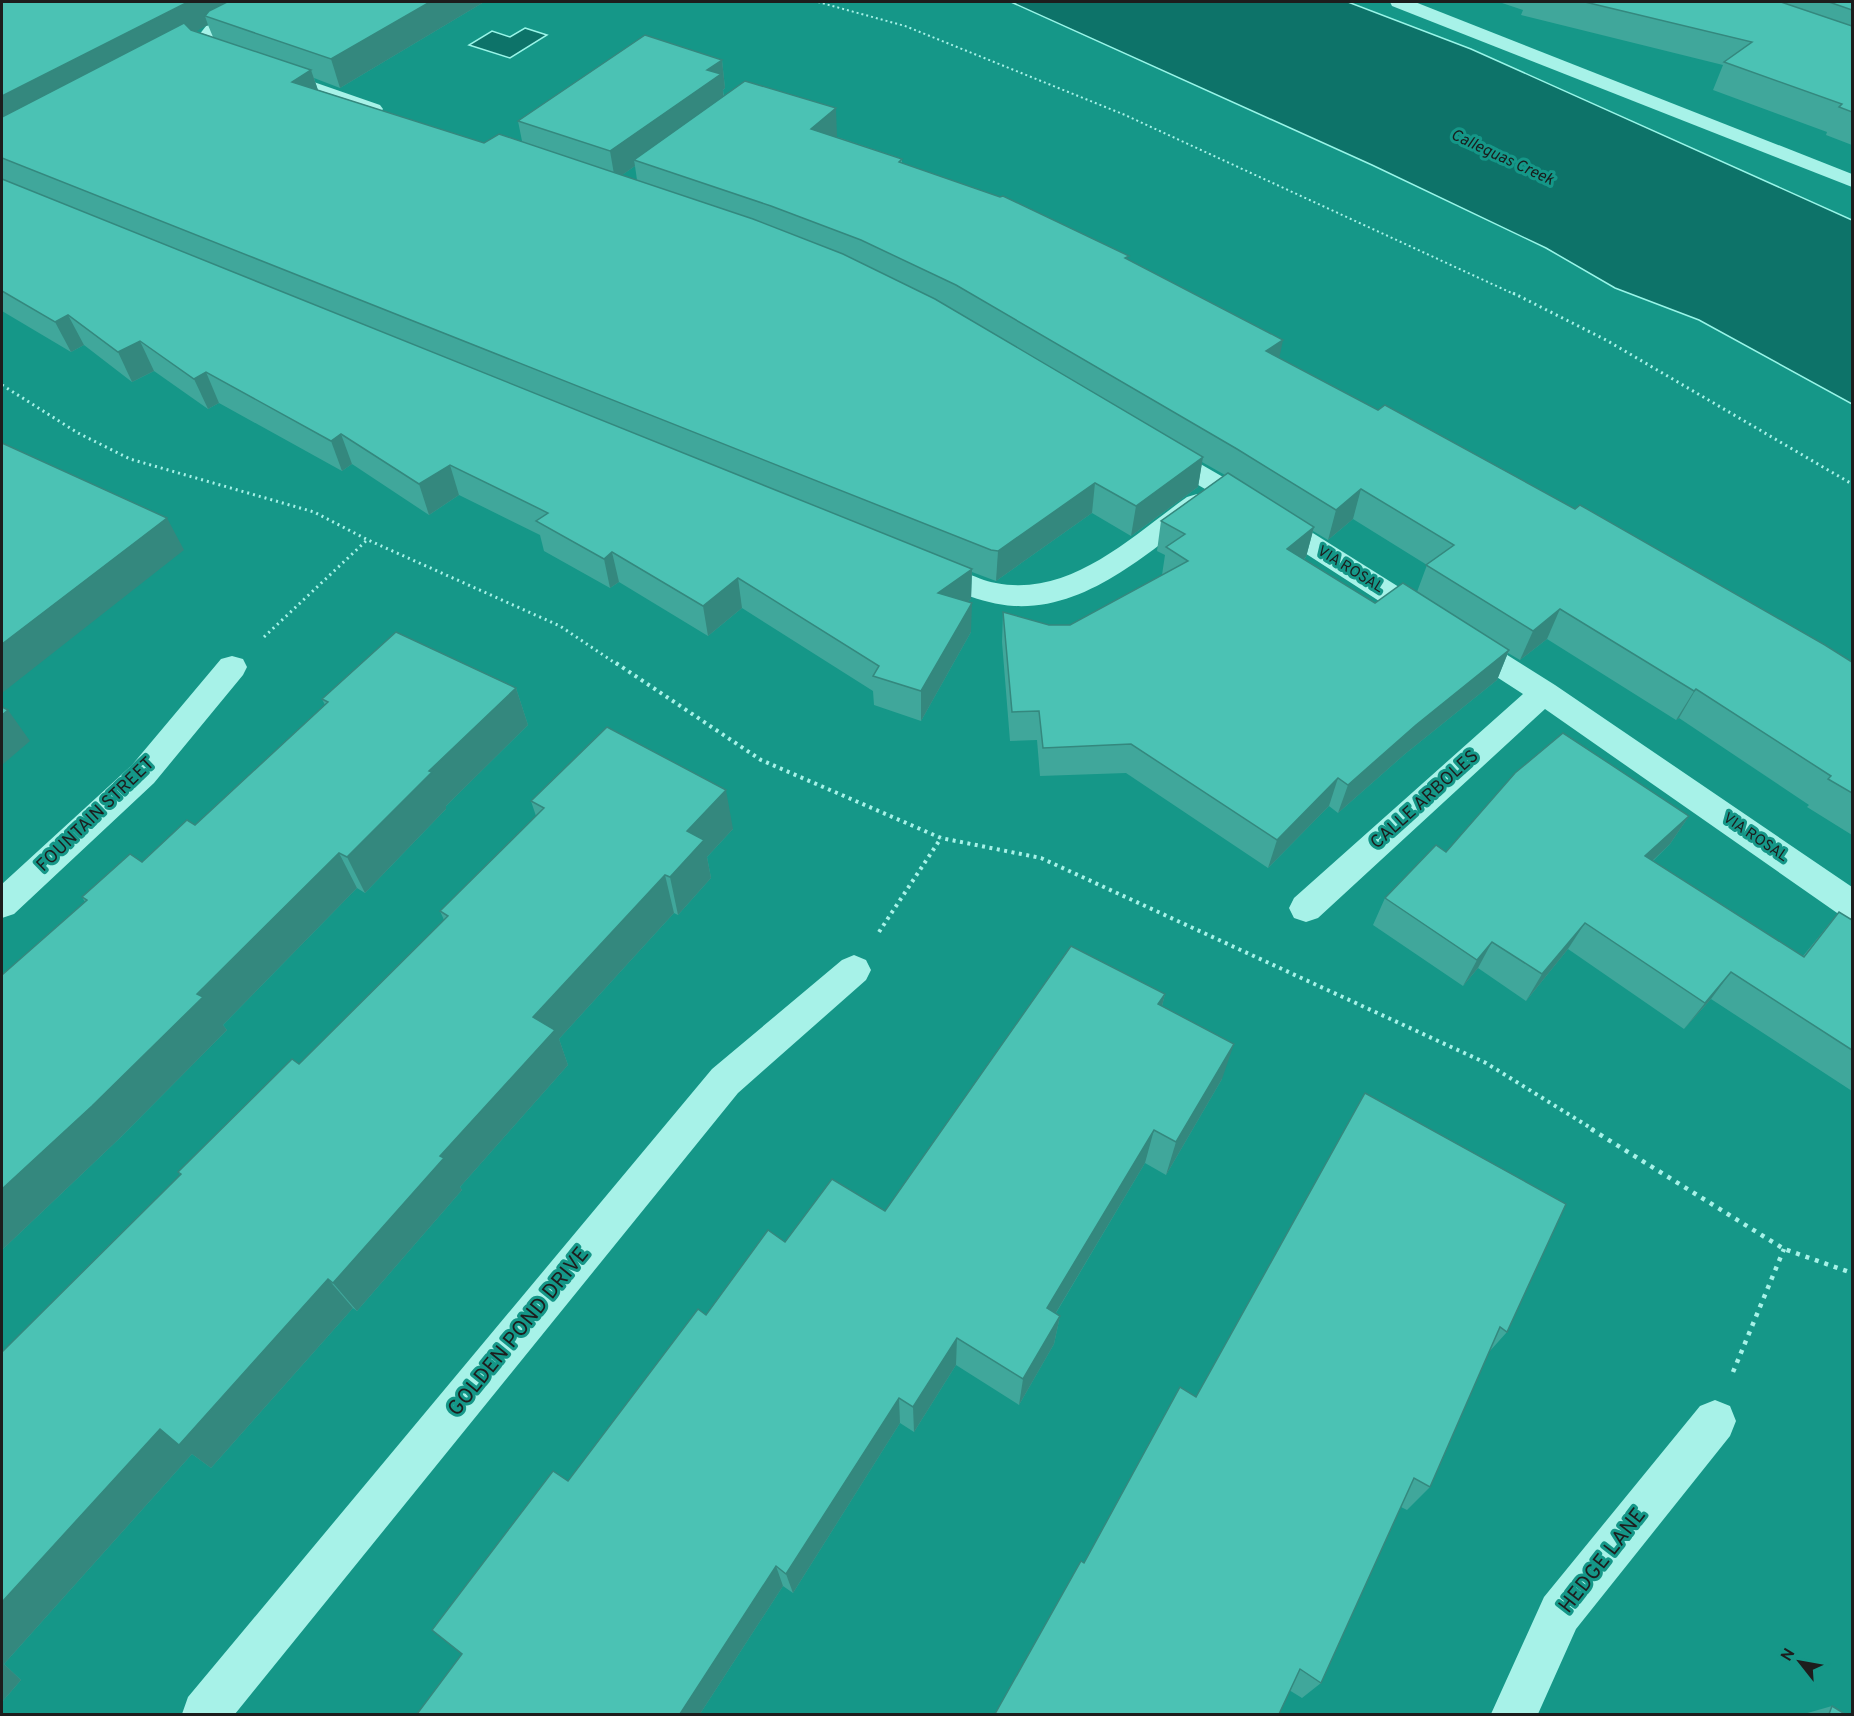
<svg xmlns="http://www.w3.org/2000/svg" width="1854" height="1716" font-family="Overpass,sans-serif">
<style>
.water{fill:#0d7369;stroke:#99f5e8;stroke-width:1.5}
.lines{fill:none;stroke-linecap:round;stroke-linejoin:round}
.path-far3{stroke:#a7f2e8;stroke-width:2;stroke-dasharray:2 3;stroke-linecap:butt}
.path-far2{stroke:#a7f2e8;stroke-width:3;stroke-dasharray:2 4;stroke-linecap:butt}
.path-far1{stroke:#a7f2e8;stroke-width:4;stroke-dasharray:3 4.5;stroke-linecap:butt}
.path{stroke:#a7f2e8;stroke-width:4.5;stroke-dasharray:4 6;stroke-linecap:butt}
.minor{fill:#a7f2e8;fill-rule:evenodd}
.wall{fill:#40a79b;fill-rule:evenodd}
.shaded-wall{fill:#34887e}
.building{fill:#4bc2b4;stroke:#34887e;stroke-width:1.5}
.labels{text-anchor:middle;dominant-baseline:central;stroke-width:6;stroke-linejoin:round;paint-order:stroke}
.far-street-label{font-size:15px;fill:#1d1d1d;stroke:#159788}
.far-water-label{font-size:16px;font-style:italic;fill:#191d1c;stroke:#159788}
.street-label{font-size:18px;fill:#1d1d1d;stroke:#159788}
.near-street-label{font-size:21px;fill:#1d1d1d;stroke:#159788}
</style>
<rect width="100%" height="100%" fill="#159788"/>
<g class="water">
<path d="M 1011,2 L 1348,2 L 1471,49 L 1852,220 L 1852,404 L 1699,320 L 1615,288 L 1546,248 L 1372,165 Z"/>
<path d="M 525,28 L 547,35 L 510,58 L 469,45 L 492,31 L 510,37 Z"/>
</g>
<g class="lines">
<path class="path-far3" d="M 818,2 L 905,26 L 1125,115 L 1516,295"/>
<g class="path-far2">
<path d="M 1513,293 L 1606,340 L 1852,484"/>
<path d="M 2,385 L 78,433 L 130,459 L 314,512 L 368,540 L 560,626 L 618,665"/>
<path d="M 264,637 L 367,540"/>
</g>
<g class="path-far1">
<path d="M 616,663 L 761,760 L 941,838 L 1041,858 L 1486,1063 L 1594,1130"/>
<path d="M 879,932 L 941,838"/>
</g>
<g class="path">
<path d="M 1591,1129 L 1784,1249 L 1852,1273"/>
<path d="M 1733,1372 L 1784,1249"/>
</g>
<g class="minor">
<path d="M 1390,2 L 1415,2 L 1852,174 L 1852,187 L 1392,6 Z"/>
<path d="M 213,24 L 220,26 L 223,30 L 212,44 L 216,48 L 380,105 L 383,109 L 380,113 L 373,115 L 366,113 L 202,56 L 192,44 L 206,26 Z"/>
<path d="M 1162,445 L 1171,447 L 1230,481 L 1555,685 L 1852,887 L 1852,919 L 1840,915 L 1545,709 L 1318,918 L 1306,922 L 1294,918 L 1289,908 L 1294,898 L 1523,694 L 1212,493 L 1153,459 L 1149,453 L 1153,447 Z"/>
<path d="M 1197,494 L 1207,497 L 1211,503 L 1207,509 C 1150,550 1089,610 1014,606 C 997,605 981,600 965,595 C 950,590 925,585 917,571 L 921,564 C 945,558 972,579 996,583 C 1070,598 1132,536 1187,497 Z"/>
<path d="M 232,656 L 243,659 L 247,667 L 243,675 L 154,783 L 14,914 L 2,918 L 2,884 L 132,765 L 221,659 Z"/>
<path d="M 854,955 L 866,960 L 871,970 L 866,980 L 738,1093 L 235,1714 L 182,1714 L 188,1697 L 712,1069 L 842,960 Z"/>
<path d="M 1715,1400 L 1730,1406 L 1736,1421 L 1730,1436 L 1576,1629 L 1538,1714 L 1491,1714 L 1544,1597 L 1700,1406 Z"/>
</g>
</g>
<g class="wall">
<path d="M 2,2 L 484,2 L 340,88 L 314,78 L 318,90 L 484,143 L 522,141 L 518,121 L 722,60 L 725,88 L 723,90 L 724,96 L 837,137 L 902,159 L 902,163 L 1128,260 L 1279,358 L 1852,662 L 1852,835 L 1807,807 L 1809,805 L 1679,718 L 1676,720 L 1547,639 L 1520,660 L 1508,653 L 1497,680 L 1405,754 L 1338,813 L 1329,806 L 1268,868 L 1126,773 L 1040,776 L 1037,740 L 1010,741 L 1002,642 L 1003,612 L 1049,625 L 1070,625 L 1162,575 L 1165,555 L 1157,551 L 1161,521 L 1225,475 L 1202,462 L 1198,487 L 1131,536 L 1092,513 L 996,581 L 972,572 L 971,599 L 968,601 L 971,632 L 921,721 L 874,705 L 873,691 L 742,608 L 708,636 L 619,582 L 610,588 L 544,551 L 540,535 L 459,495 L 429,515 L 352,464 L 342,471 L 219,403 L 208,409 L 154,371 L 132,382 L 84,345 L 71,352 L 2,311 ZM 208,25 L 213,37 L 195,31 ZM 635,166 L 637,180 L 622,175 ZM 1353,519 L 1427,565 L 1417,592 L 1375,603 L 1304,559 L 1306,557 L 1313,531 L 1328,540 Z"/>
<path d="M 1499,2 L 1852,2 L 1852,145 L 1826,135 L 1827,132 L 1713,90 L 1723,65 L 1521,15 L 1523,10 Z"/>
<path d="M 516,688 L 528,725 L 446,806 L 446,809 L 365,893 L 357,888 L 223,1025 L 227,1030 L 121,1137 L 2,1250 L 2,975 L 85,902 L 82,897 L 142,862 L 195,825 L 325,705 L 322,699 Z"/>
<path d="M 531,801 L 733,829 L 707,857 L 711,878 L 678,915 L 674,913 L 559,1039 L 568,1065 L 460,1187 L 462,1190 L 357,1311 L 353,1308 L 211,1468 L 192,1454 L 4,1664 L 21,1680 L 2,1702 L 2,1352 L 180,1175 L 178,1172 L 299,1064 L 444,920 L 440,911 L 536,816 Z"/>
<path d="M 1689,816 L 1670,844 L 1653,861 L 1803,956 L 1839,912 L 1852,920 L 1852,1091 L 1711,999 L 1684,1029 L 1568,949 L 1526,1001 L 1478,968 L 1463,986 L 1373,925 L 1385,898 L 1446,852 Z"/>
<path d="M 1165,994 L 1162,1006 L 1222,1079 L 1166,1175 L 1145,1163 L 1056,1313 L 1060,1316 L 1054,1344 L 1019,1405 L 956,1365 L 914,1432 L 900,1423 L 793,1593 L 783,1586 L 700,1714 L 417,1714 L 462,1654 L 568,1481 L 706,1315 L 785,1242 L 885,1211 Z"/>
<path d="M 1365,1093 L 1507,1332 L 1489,1352 L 1430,1487 L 1407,1510 L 1401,1507 L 1321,1683 L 1302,1698 L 1084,1563 L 1196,1397 Z"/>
<path d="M 1832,1706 L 1845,1714 L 1804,1714 Z"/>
</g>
<g class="shaded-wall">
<path d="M 188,2 L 252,2 L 205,16 L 208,25 L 2,133 L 2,96 Z"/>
<path d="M 430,2 L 484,2 L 340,88 L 331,59 Z"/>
<path d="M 722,60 L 725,88 L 723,90 L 724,103 L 634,160 L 635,166 L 615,180 L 610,151 L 707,70 Z"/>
<path d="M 311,70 L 321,99 L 292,82 Z"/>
<path d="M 836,108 L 837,137 L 812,158 L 811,129 Z"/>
<path d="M 68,315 L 84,345 L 71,352 L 55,322 Z"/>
<path d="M 1283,340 L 1277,369 L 1266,351 Z"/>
<path d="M 140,341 L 154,371 L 132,382 L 118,352 Z"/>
<path d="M 206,372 L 219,403 L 208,409 L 194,379 Z"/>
<path d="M 341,434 L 352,464 L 342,471 L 331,441 Z"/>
<path d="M 1203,457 L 1198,487 L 1131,536 L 1136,506 Z"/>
<path d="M 450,465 L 459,495 L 429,515 L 419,484 Z"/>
<path d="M 1095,483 L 1092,513 L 996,581 L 998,551 Z"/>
<path d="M 1361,489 L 1353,519 L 1328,540 L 1336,510 Z"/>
<path d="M 167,518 L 184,550 L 2,693 L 2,644 Z"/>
<path d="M 1314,527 L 1306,557 L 1280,579 L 1287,549 Z"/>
<path d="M 612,552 L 619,582 L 610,588 L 604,559 Z"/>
<path d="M 972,569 L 971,599 L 938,623 L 938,593 Z"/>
<path d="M 738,578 L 742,608 L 708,636 L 703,606 Z"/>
<path d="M 972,603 L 971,632 L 921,721 L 921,691 Z"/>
<path d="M 1560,609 L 1547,639 L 1520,660 L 1533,631 Z"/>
<path d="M 1509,650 L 1497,680 L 1405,754 L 1338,813 L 1348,785 L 1416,725 Z"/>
<path d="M 516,688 L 528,725 L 446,806 L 446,809 L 365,893 L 347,857 L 429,771 Z"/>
<path d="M 1696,689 L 1679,718 L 1676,720 L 1694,691 Z"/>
<path d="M 8,710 L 30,741 L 2,765 L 2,715 Z"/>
<path d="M 1338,778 L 1329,806 L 1268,868 L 1277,840 Z"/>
<path d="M 726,790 L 733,829 L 707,857 L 711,878 L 678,915 L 670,877 L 687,831 Z"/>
<path d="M 1689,816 L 1670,844 L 1628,884 L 1645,856 Z"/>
<path d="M 339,853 L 357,888 L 223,1025 L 227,1030 L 121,1137 L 2,1250 L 2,1189 Z"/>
<path d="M 665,875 L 674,913 L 559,1039 L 568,1065 L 460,1187 L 462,1190 L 357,1311 L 333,1283 L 440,1156 L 533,1017 Z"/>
<path d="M 1585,923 L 1568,949 L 1526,1001 L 1542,974 Z"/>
<path d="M 1492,942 L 1478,968 L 1463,986 L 1477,960 Z"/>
<path d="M 1731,972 L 1711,999 L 1684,1029 L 1705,1003 Z"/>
<path d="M 1165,994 L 1156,1030 L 1158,1004 Z"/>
<path d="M 1234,1044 L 1222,1079 L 1166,1175 L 1176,1142 Z"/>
<path d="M 1154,1130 L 1145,1163 L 1042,1336 L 1047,1308 Z"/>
<path d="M 328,1279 L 353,1308 L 211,1468 L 192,1454 L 4,1664 L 21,1680 L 2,1702 L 2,1602 L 160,1429 Z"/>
<path d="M 1060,1316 L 1054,1344 L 1019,1405 L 1023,1379 Z"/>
<path d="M 957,1338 L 956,1365 L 914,1432 L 913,1407 Z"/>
<path d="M 899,1398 L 900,1423 L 793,1593 L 786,1574 Z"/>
<path d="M 776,1566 L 783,1586 L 700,1714 L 680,1714 Z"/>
</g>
<g class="building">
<path d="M 2,2 L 188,2 L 2,96 Z"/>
<path d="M 227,2 L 430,2 L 331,59 L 205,16 L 209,11 Z"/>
<path d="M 1585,2 L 1781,2 L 1852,26 L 1852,112 L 1839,107 L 1842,104 L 1724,62 L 1752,42 Z"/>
<path d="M 1829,2 L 1852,2 L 1852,10 Z"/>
<path d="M 184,23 L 191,30 L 311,70 L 292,82 L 484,143 L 499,134 L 753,219 L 843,254 L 935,299 L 1203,457 L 1136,506 L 1095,483 L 998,551 L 991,550 L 2,158 L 2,117 Z"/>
<path d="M 645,35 L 722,60 L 707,70 L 721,74 L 610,151 L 518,121 Z"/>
<path d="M 745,81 L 836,108 L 811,129 L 902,159 L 899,162 L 1000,197 L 1003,196 L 1129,256 L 1125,258 L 1283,340 L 1266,351 L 1378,410 L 1385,405 L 1575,509 L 1580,505 L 1825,645 L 1852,662 L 1852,793 L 1828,779 L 1831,776 L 1696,689 L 1694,691 L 1560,609 L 1533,631 L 1426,565 L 1454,545 L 1361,489 L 1336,510 L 1237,449 L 956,285 L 861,240 L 771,206 L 634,160 Z"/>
<path d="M 2,179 L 972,569 L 938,593 L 972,603 L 921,691 L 873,676 L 879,666 L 738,578 L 703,606 L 612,552 L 604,559 L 536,521 L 548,513 L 450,465 L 419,484 L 341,434 L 331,441 L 206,372 L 194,379 L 140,341 L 118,352 L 68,315 L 55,322 L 2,291 Z"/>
<path d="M 2,443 L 167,518 L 2,644 Z"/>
<path d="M 1228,473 L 1314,527 L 1287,549 L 1375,603 L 1403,583 L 1509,650 L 1416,725 L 1348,785 L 1338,778 L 1277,840 L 1131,744 L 1043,748 L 1039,711 L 1012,712 L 1003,612 L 1049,625 L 1070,625 L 1188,561 L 1166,547 L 1185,534 L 1161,521 Z"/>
<path d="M 396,632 L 516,688 L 429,771 L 432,772 L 347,857 L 339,853 L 197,994 L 203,997 L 92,1106 L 2,1189 L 2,975 L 87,900 L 82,897 L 130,854 L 142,862 L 187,820 L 195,825 L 328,702 L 322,699 Z"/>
<path d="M 2,707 L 8,710 L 2,715 Z"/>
<path d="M 607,727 L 726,790 L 687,831 L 704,840 L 670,877 L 665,875 L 533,1017 L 555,1030 L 440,1156 L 444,1158 L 333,1283 L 328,1279 L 179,1445 L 160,1429 L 2,1602 L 2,1352 L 181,1174 L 178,1172 L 292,1059 L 299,1064 L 448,916 L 440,911 L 544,808 L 531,801 Z"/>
<path d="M 1563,733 L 1689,816 L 1645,856 L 1804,957 L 1839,912 L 1852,920 L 1852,1050 L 1731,972 L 1705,1003 L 1585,923 L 1542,974 L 1492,942 L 1477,960 L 1385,898 L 1436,845 L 1446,852 L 1515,773 Z"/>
<path d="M 1071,946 L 1165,994 L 1158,1004 L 1234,1044 L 1176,1142 L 1154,1130 L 1047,1308 L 1060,1316 L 1023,1379 L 957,1338 L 913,1407 L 899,1398 L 786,1574 L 776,1566 L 680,1714 L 417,1714 L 462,1654 L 432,1630 L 553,1471 L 568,1481 L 698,1309 L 706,1315 L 768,1230 L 785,1242 L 832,1179 L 885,1211 Z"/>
<path d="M 1365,1093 L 1566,1204 L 1507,1332 L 1500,1327 L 1430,1487 L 1414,1478 L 1321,1683 L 1300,1669 L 1279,1714 L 995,1714 L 1081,1561 L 1084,1563 L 1180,1387 L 1196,1397 Z"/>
<path d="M 1832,1706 L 1845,1714 L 1829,1714 Z"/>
</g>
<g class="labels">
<g class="far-street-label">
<text transform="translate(1350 570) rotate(32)">VIA ROSAL</text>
<text transform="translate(1755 838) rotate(34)">VIA ROSAL</text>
</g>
<g class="far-water-label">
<text transform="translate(1502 158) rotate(25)">Calleguas Creek</text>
</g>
<g class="street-label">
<text transform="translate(1425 800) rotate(-42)">CALLE ARBOLES</text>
<text transform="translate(96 815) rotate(-44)">FOUNTAIN STREET</text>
</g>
<g class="near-street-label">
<text transform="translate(519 1332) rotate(-51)">GOLDEN POND DRIVE</text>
<text transform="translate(1603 1561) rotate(-52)">HEDGE LANE</text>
</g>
</g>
<rect width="1854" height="1716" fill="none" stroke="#1d1d1d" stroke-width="6"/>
<g transform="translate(1800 1662) rotate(301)" stroke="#159788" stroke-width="4.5" paint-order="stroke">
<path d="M0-4.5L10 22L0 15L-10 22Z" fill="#1d1d1d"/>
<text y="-9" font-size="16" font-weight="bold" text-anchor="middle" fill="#1d1d1d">N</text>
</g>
</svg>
